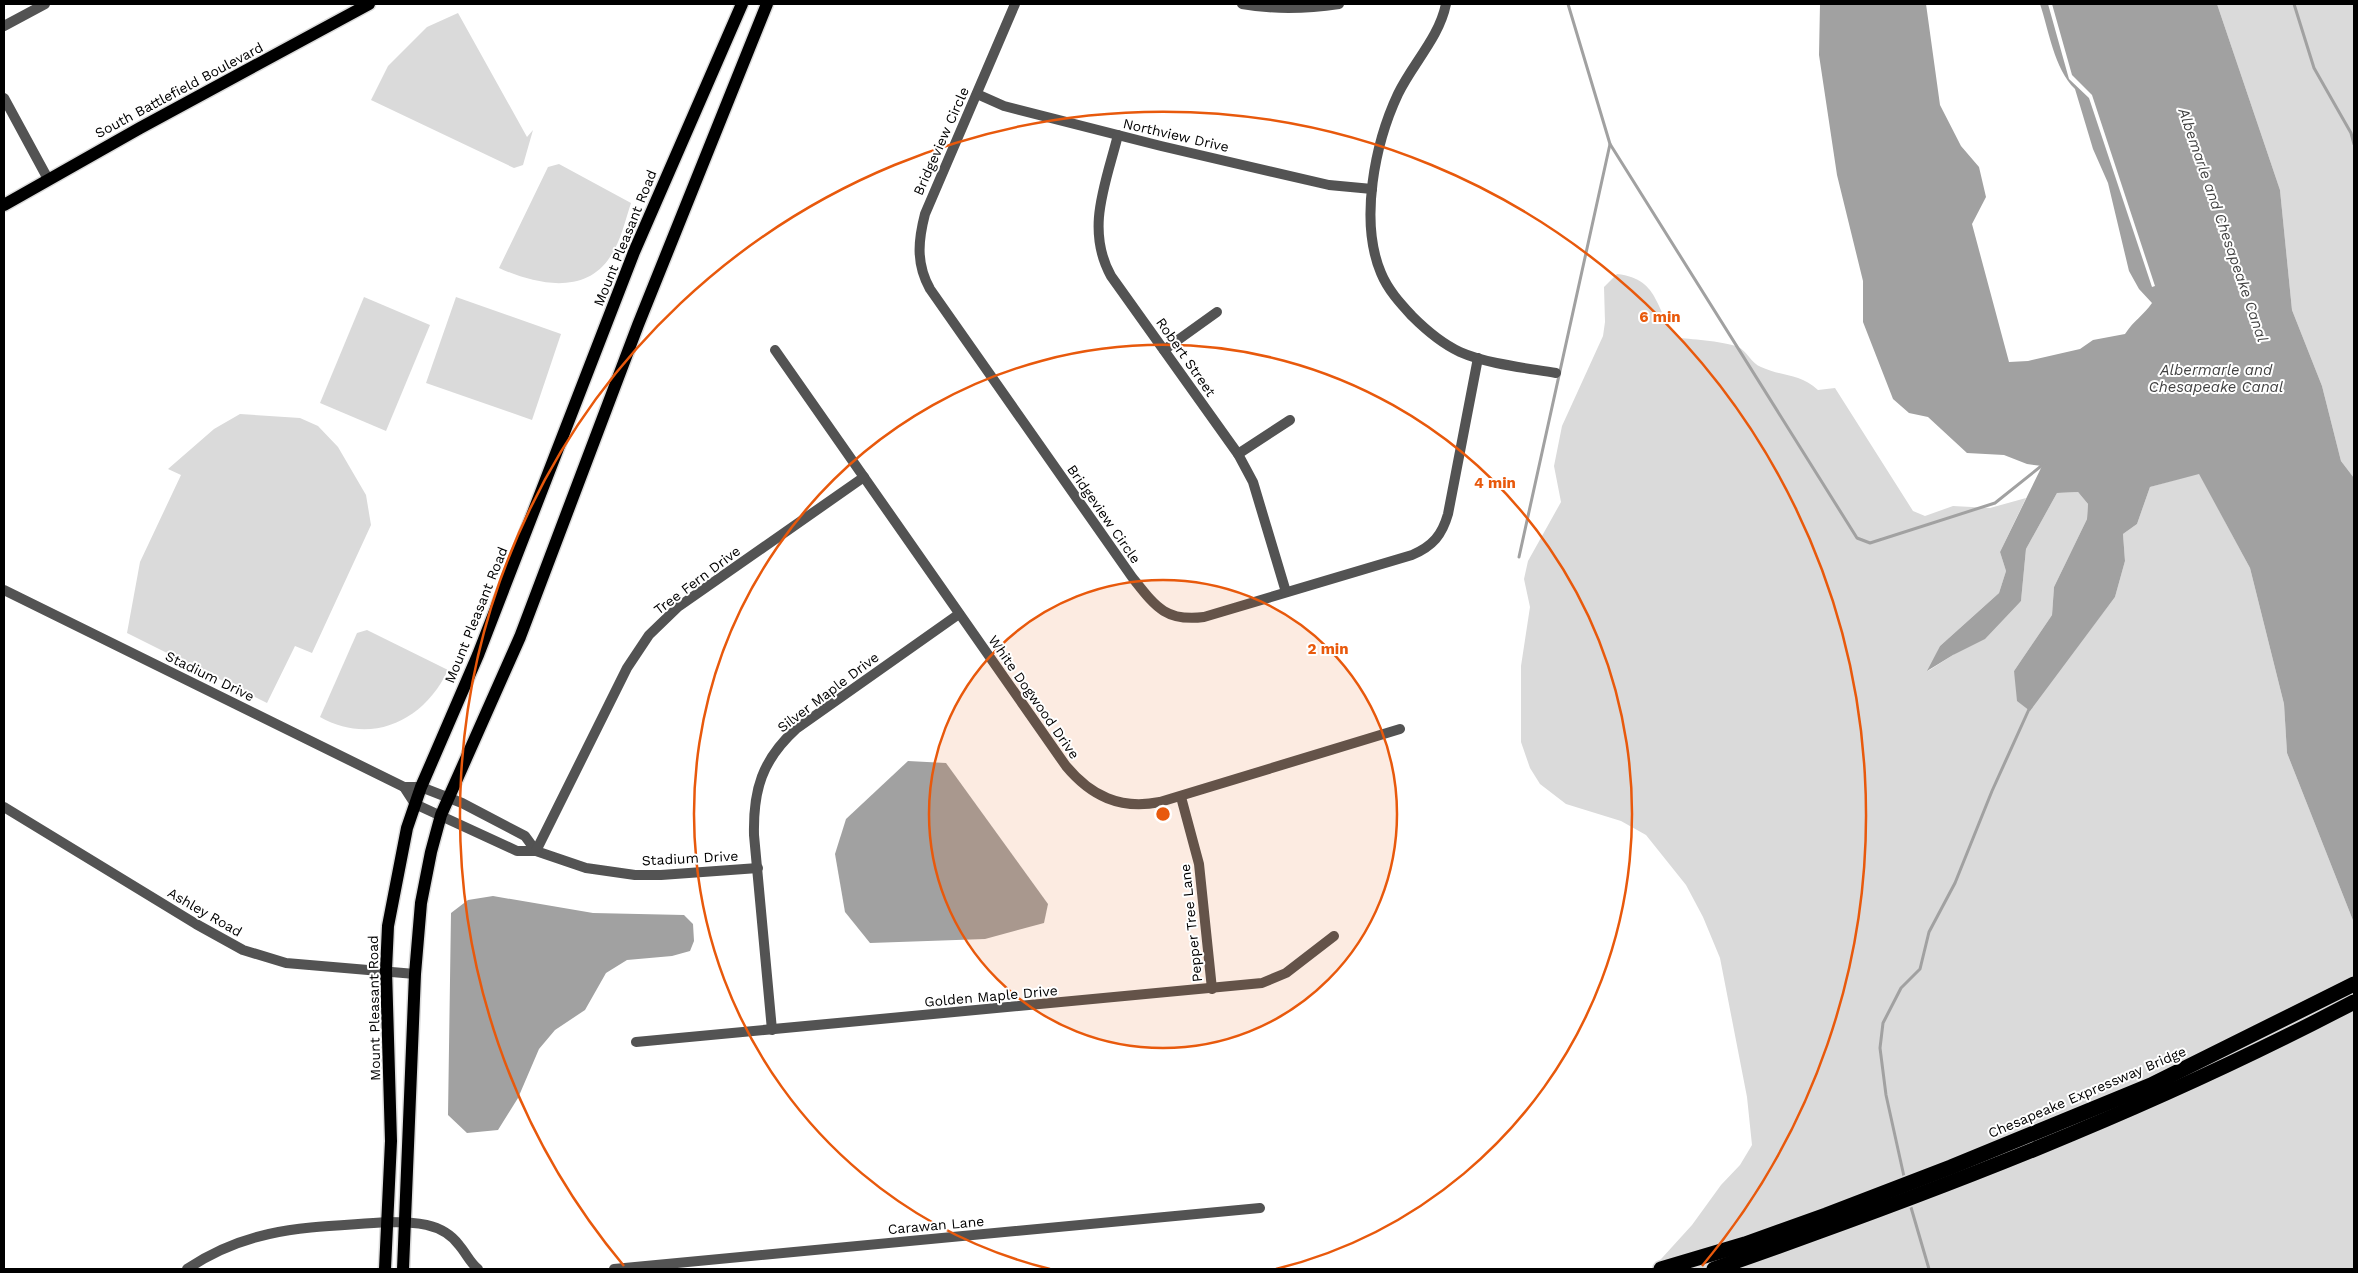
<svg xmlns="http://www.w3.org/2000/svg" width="2358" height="1273" font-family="'Work Sans',sans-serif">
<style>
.green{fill:#dadada}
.water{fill:#a1a1a1}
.pier{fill:#fff}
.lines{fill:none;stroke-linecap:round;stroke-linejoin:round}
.stream{stroke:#a1a1a1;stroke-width:3}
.primary-casing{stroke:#dbdbdb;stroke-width:15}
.highway-casing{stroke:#dbdbdb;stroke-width:18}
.street{stroke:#535353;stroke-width:10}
.primary{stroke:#000;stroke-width:12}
.highway{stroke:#000;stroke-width:15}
.ring{fill:none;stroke:#e8590c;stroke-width:2.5}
.labels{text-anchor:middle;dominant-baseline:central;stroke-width:4;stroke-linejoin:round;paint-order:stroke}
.street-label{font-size:14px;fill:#000;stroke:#fff}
.water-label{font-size:15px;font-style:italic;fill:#424242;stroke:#fff}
.centre{fill:#e8590c;stroke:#fff;stroke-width:2.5}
.ring-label{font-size:15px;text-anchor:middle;font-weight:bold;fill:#e8590c;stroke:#fff;stroke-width:4;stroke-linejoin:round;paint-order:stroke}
</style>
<rect width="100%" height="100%" fill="#fff"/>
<g class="green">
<path d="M 2217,4 L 2354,4 L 2354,478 L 2341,461 L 2322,386 L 2292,310 L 2280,190 Z"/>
<path d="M 458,13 L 527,137 L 533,130 L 523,165 L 514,168 L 371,100 L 388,66 L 427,27 Z"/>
<path d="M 559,164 L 631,203 C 625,221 621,241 610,257 C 585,296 534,284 499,268 L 548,167 Z"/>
<path d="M 1617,274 C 1663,279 1653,314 1680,338 C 1692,339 1728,342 1738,347 C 1747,351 1751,363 1761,367 C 1783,377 1799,373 1818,390 L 1835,388 L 1913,511 L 1925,516 L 1953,506 L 1990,508 L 2026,498 L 2000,552 L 2006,571 L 1999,593 L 1940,646 L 1928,671 L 1953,655 L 2021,601 L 2026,549 L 2057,493 L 2078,492 L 2088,504 L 2087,519 L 2054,587 L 2052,615 L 2014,671 L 2029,710 L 2115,597 L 2125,561 L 2123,534 L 2137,524 L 2150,487 L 2199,473 L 2250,568 L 2284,704 L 2287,753 L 2354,923 L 2354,1269 L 1652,1269 L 1692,1225 L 1721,1185 L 1740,1165 L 1752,1145 L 1747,1097 L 1720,958 L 1703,917 L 1686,885 L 1646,835 L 1621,821 L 1566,804 L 1540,784 L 1530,768 L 1521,742 L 1521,666 L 1530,607 L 1524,579 L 1528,561 L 1561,502 L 1554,466 L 1562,426 L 1603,336 L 1605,322 L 1604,287 Z"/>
<path d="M 364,297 L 430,325 L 386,431 L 320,403 Z"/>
<path d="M 456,297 L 561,334 L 532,420 L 426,383 Z"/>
<path d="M 240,414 L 300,418 L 318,426 L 338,447 L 366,495 L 371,525 L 312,653 L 295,646 L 267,703 L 127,633 L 140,562 L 181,475 L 168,469 L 214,429 Z"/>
<path d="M 367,630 L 448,670 C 424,721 371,746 320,717 L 357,633 Z"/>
</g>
<g class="water">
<path d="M 1820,4 L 1926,4 L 1940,105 L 1961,146 L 1979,167 L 1986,197 L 1972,224 L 2009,362 L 2028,361 L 2080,349 L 2093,340 L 2125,334 C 2134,320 2143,316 2152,303 L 2139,289 L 2129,271 L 2108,183 L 2093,149 L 2075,89 C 2054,68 2049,31 2040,4 L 2217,4 L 2280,190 L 2292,310 L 2322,386 L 2341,461 L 2354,478 L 2354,923 L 2287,753 L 2284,704 L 2250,568 L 2199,474 L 2150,487 L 2137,524 L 2123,534 L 2125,561 L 2115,597 L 2030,711 L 2017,701 L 2014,671 L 2052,615 L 2054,587 L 2087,519 L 2088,504 L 2078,492 L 2057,493 L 2026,549 L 2021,601 L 1985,639 L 1953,655 L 1927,671 L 1940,646 L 1999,593 L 2006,571 L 2000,552 L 2042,466 L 2027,464 L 2004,455 L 1967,453 L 1928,417 L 1909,413 L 1893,399 L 1863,322 L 1863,281 L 1837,175 L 1819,55 Z"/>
<path d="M 908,761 L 946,763 L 1048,904 L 1044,923 L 985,939 L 870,943 L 845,912 L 835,854 L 846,819 Z"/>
<path d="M 493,896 L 593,913 L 684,915 L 693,924 L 694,941 L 690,951 L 672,956 L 627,960 L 606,973 L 585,1010 L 555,1030 L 539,1049 L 518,1098 L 498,1130 L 467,1133 L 448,1115 L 451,913 L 468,900 Z"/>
</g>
<path class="pier" d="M 2048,4 L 2052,4 L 2072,75 L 2092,95 L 2155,286 L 2152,287 L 2089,98 L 2069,79 Z"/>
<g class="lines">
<g class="stream">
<path d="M 1568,4 L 1610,144 L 1857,538 L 1870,543 L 1995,503 L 2045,463"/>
<path d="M 2294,4 L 2314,68 L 2351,133 L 2354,144"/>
<path d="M 1519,557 L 1610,144"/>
<path d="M 1905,1181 L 1886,1095 L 1880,1048 L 1883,1023 L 1901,988 L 1920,969 L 1929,932 L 1955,883 L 1992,791 L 2030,707"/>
<path d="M 1910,1204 L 1929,1269"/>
</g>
<defs>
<g id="primary">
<path d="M 4,205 L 140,128 L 369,4"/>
<path d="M 385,1269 L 391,1141 L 386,970 L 388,926 L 407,828 L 421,787 L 478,655 L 634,252 L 742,4"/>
<path d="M 403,1269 L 415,974 L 421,903 L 431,852 L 441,815 L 520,637 L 638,325 L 767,4"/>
</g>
<g id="highway">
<path d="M 1661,1269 L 1745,1244 L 1826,1215 L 1951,1167 L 2151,1085 L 2354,984"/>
<path d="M 1714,1269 C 1932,1193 2149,1110 2354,1002"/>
</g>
</defs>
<use href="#primary" class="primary-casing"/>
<use href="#highway" class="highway-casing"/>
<g class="street">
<path d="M 1015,4 L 925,214 C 918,241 916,264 930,289 L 1132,577 C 1155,606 1165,622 1204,617 L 1412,555 C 1433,546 1442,535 1448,514 L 1478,358"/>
<path d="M 1242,4 C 1276,10 1306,9 1339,4"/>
<path d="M 1446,4 C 1439,38 1413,63 1398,94 C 1375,143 1359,221 1381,273 C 1388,290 1400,303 1412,316 C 1426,330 1443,344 1460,352 C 1487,364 1527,368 1556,373"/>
<path d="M 4,26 L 45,4"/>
<path d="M 977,94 L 1004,106 L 1161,146 L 1329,185 L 1372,189"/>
<path d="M 4,98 L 48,179"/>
<path d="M 1118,135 C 1106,183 1085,229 1111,276 L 1238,454 L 1253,482 L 1286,592"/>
<path d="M 775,350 L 1066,766 C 1091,796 1120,810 1160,802 L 1400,729"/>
<path d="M 1164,350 L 1217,312"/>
<path d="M 1238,454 L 1290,420"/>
<path d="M 4,590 L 404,787 L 421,787 L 462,803 L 525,836 L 536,851"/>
<path d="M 404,787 L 415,804 L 517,851 L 536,851 L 586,868 L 635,875 L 661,875 L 758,868"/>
<path d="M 1181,797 L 1199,864 L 1212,989"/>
<path d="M 4,807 L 196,924 L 243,950 L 286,963 L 415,974"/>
<path d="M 536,851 L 627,668 L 649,635 L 678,607 L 864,477"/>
<path d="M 772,1030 L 754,835 C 753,790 762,760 796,729 L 959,614"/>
<path d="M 636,1042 L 1262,983 L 1286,973 L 1334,936"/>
<path d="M 187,1269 C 252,1225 312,1228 387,1222 C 413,1222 442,1222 459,1245 C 466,1253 470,1263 478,1269"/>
<path d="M 614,1269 L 1260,1208"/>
</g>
<use href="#primary" class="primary"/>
<use href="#highway" class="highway"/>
</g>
<circle cx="1163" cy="814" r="234" fill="#e8590c" fill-opacity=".12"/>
<g class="ring">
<circle cx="1163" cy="814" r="234"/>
<path d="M1050 1269A469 469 0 1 1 1276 1269"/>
<path d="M624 1266A703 703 0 1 1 1702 1266"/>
</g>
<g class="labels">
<g class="street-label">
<text transform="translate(179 90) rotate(-28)">South Battlefield Boulevard</text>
<text transform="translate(1176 135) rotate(13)">Northview Drive</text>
<text transform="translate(941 141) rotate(-66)">Bridgeview Circle</text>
<text transform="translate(625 238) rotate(-68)">Mount Pleasant Road</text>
<text transform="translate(1186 357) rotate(55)">Robert Street</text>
<text transform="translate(1104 514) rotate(55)">Bridgeview Circle</text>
<text transform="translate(697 580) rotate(-37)">Tree Fern Drive</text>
<text transform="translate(476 615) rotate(-68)">Mount Pleasant Road</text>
<text transform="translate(210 676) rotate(26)">Stadium Drive</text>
<text transform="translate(828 692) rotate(-37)">Silver Maple Drive</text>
<text transform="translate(1034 697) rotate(55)">White Dogwood Drive</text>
<text transform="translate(690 858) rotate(-3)">Stadium Drive</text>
<text transform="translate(205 912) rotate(30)">Ashley Road</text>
<text transform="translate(1191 923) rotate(-96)">Pepper Tree Lane</text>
<text transform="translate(991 996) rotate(-5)">Golden Maple Drive</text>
<text transform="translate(374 1008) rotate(-91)">Mount Pleasant Road</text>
<text transform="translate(2087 1092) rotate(-23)">Chesapeake Expressway Bridge</text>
<text transform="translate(936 1225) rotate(-5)">Carawan Lane</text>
</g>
<g class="water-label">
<text transform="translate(2223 225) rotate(71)">Albemarle and Chesapeake Canal</text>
<text x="2216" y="370">Albermarle and<tspan x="2216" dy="17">Chesapeake Canal</tspan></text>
</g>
</g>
<circle cx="1163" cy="814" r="8" class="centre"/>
<g class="ring-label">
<text x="1660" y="322">6 min</text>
<text x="1495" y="488">4 min</text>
<text x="1328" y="654">2 min</text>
</g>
<rect width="2358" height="1273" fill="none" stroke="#000000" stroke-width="10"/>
</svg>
